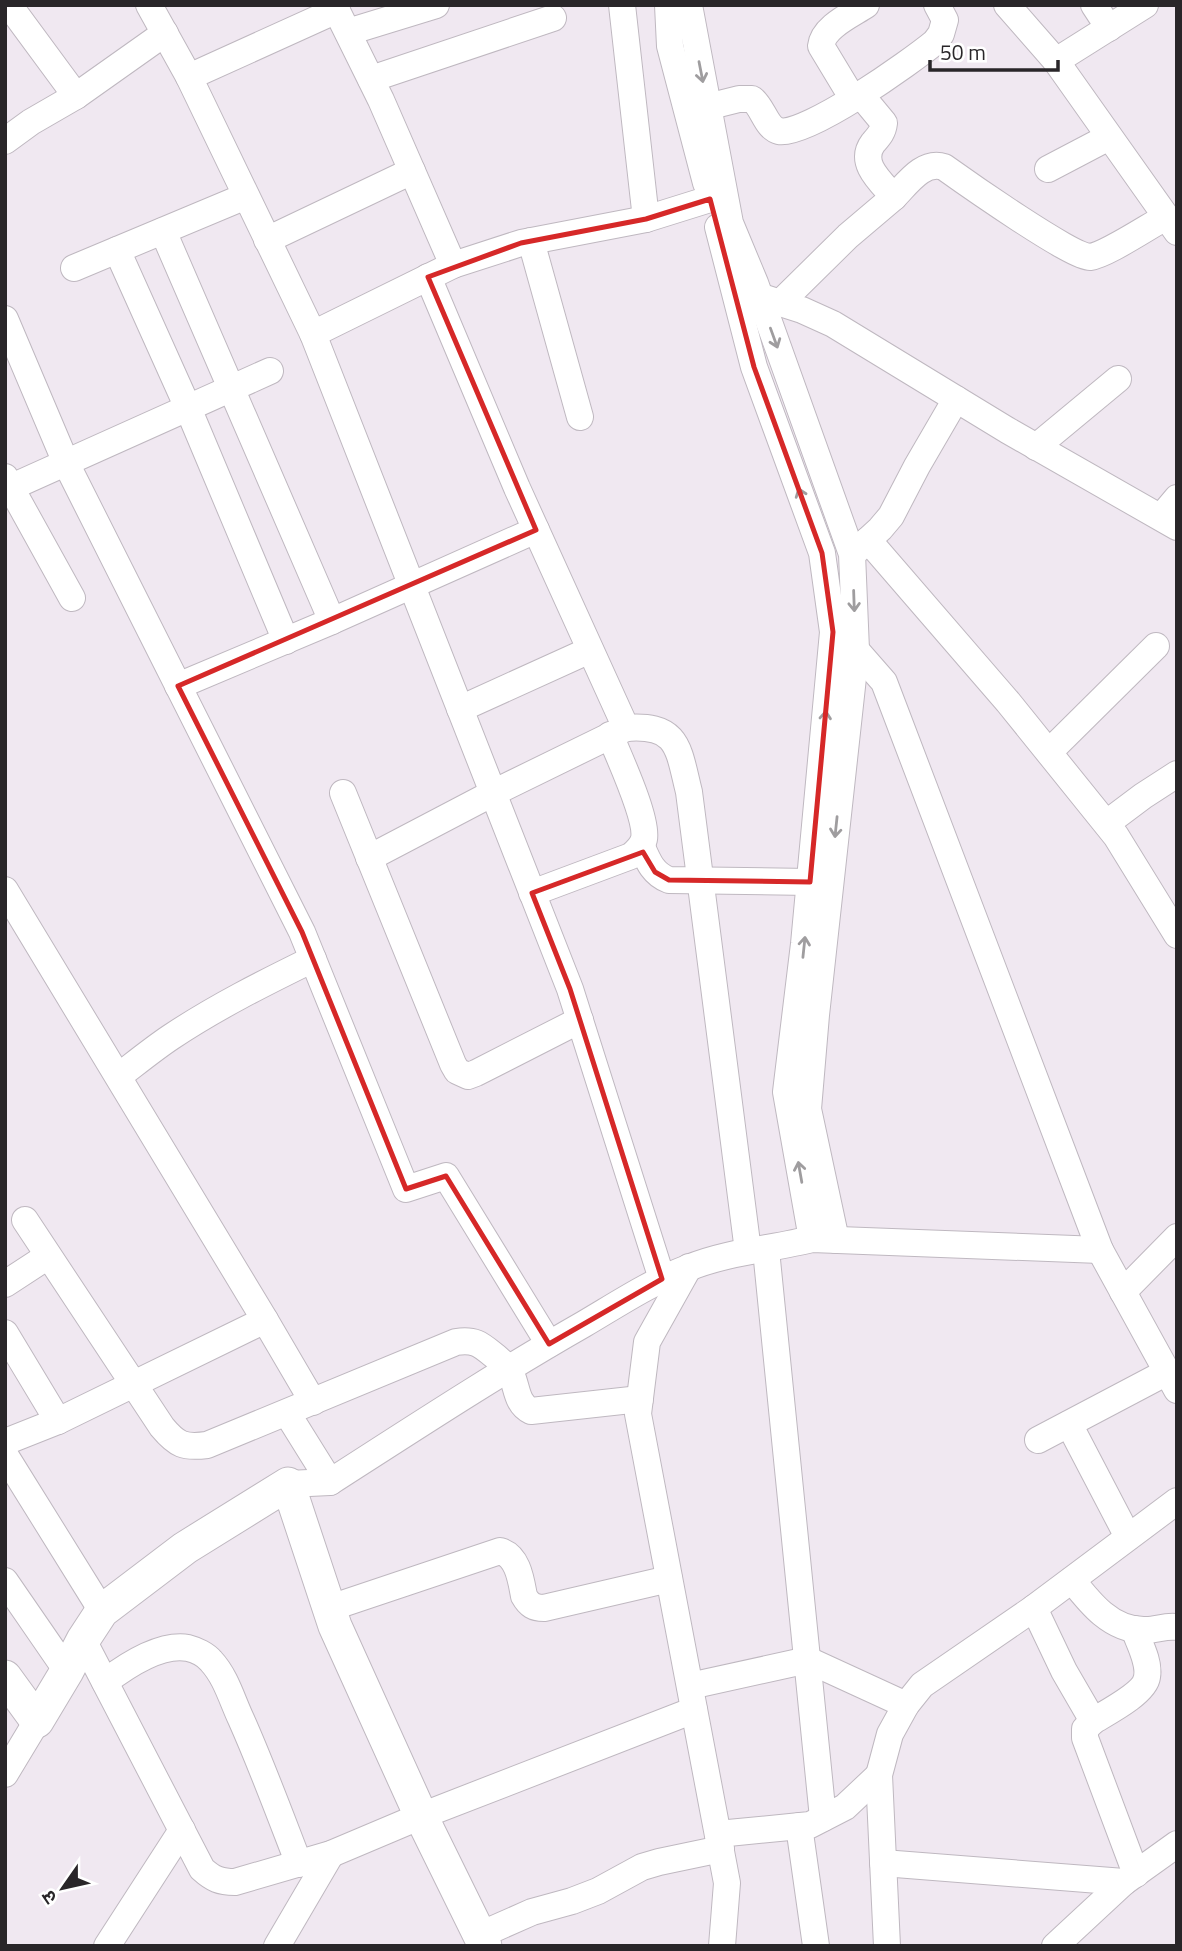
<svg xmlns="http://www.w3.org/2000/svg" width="1182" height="1951" font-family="'Titillium Web','Noto Sans Devanagari',sans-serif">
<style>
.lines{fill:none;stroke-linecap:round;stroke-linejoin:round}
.minor-casing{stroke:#bfb8c0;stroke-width:28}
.major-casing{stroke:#bfb8c0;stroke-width:35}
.minor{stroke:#fff;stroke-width:26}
.major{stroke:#fff;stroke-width:33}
.oneway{stroke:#9f9d9f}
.marked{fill:none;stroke:#d62828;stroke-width:5;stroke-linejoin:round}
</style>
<rect width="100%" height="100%" fill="#f0e8f1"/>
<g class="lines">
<defs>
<g id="minor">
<path d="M 9,5 L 76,96"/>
<path d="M 149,5 L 189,77"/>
<path d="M 622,5 L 646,219"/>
<path d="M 668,5 L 670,46 L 706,183"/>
<path d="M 689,5 L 730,223 L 755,283 L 852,554 L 856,650 L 816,1015 L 808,1109 L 836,1240"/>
<path d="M 1007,5 L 1056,61 L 1177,232"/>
<path d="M 1094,5 L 1109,28"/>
<path d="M 337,10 L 189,77 L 313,334 L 570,989 L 662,1279"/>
<path d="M 348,32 L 436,5"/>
<path d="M 1056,61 L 1145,5"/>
<path d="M 371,79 L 553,18"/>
<path d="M 853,99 L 821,46 C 823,27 851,15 866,5"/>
<path d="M 707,107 L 739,99 L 752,99 C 763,107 766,128 779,131 C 806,137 912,61 935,42 L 941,34 L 945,20 L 937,5"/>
<path d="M 5,141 L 31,122 L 76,96 L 165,33"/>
<path d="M 1048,169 L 1109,137"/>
<path d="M 894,197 C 907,184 923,160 944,167 C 965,182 1073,258 1090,257 C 1106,255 1149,226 1166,217"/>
<path d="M 718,227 L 754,367 L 822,553 L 833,632 L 804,944 L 786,1092 L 812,1239"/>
<path d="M 163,231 L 332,621 L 536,530"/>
<path d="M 267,240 L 412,171"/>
<path d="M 531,241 L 580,417"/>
<path d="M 117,250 L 188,408 L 286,641"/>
<path d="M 453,265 L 521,243 L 646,219 L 710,199"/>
<path d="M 74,268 L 246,196"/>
<path d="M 759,296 L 802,310 L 833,324 L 1007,430 L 1177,527"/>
<path d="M 780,303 L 848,236 L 894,197 C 881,182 858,163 873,143 C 879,136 883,132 884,123 L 860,94"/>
<path d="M 5,319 L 66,463 L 302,932 L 406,1189 L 446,1176 L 549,1344"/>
<path d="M 313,334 L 453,265 L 381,100 L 334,5"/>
<path d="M 1036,447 L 1118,379"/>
<path d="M 5,477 L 72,598"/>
<path d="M 5,490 L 270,371"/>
<path d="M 1161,517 L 1177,498"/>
<path d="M 868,540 L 1008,702 L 1116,836 L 1177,935"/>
<path d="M 856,551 L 880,529 L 891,516 L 917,466 L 956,399"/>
<path d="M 856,650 L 884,682 L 1100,1250 L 1177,1390"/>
<path d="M 178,686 L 332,621"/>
<path d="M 460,709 L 590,650"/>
<path d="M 626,728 C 679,724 678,748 689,792 L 748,1251"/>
<path d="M 1049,752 L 1156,646"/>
<path d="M 343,793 L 453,1064 L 457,1071 L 468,1076 L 476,1073 L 580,1020"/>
<path d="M 1107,823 L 1143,796 L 1177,774"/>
<path d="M 642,847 C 648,861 653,874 669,880 L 810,882"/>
<path d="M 369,858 L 493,793 L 626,728 L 517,488 L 428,277"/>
<path d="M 5,890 L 265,1320 L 58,1421 L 5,1442"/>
<path d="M 532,893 L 631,856 C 637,851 642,847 644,839 C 648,819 619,757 610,735"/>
<path d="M 119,1076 C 136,1063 153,1049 171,1037 C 216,1007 264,983 313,959"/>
<path d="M 25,1220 L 162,1427 C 177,1445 184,1448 207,1445 L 456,1342 C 476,1339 481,1345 496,1357 C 499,1360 505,1364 508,1368 C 518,1382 514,1403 531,1411 L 640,1399"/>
<path d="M 766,1250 L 823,1818"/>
<path d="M 689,1267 L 647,1342 L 638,1414 L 727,1883 L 722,1946"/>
<path d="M 5,1284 L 48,1256"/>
<path d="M 1123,1292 L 1177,1237"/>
<path d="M 265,1320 L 313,1402"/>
<path d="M 5,1333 L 58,1421"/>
<path d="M 287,1413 L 330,1482"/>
<path d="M 1069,1424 L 1128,1537"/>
<path d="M 1038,1440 L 1167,1372"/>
<path d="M 5,1455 L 102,1611"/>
<path d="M 288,1484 L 330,1482 C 414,1428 498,1373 584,1324 C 618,1304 651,1282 688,1268 C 727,1252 771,1249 812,1239 L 1100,1250"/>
<path d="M 1072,1580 C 1090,1603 1111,1630 1144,1630 C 1155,1631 1165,1625 1177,1627"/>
<path d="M 5,1581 L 67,1671"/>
<path d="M 330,1608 L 500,1551 C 518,1556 521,1580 524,1596 C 529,1605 534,1608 544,1608 L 669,1579"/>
<path d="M 1034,1608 L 1064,1671 L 1093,1721 C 1106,1713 1145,1693 1147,1677 C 1150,1662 1139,1643 1134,1629"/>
<path d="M 83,1640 L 202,1869 C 213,1879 220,1882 235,1882 L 331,1854 L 421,1816 L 694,1710"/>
<path d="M 105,1682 C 126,1666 160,1643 188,1648 C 196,1650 206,1655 211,1661 C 226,1677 232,1700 241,1719 C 262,1766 280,1815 299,1864"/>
<path d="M 690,1686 L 808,1660 L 906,1705"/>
<path d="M 1093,1721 L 1085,1729 L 1085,1738 L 1136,1874"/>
<path d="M 5,1774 L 37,1721"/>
<path d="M 799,1826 L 816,1946"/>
<path d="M 718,1834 L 810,1825 L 845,1807 L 879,1775"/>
<path d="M 883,1863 L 1124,1882"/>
<path d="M 480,1935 L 532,1912 L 572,1901 L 598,1891 L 642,1867 L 659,1862 L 721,1849"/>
<path d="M 107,1946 L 182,1830"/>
<path d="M 277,1946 L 331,1854"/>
<path d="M 887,1946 L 879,1775 L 890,1734 L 906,1705 L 922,1685 L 1034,1608 L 1177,1501"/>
<path d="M 1055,1946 L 1124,1882 L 1177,1844"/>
</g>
<path id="major" d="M 5,1677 L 37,1721 L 67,1671 L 83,1640 L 102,1611 L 185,1548 L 288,1484 L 335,1626 L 421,1816 L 485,1946"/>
</defs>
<use href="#minor" class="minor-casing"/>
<use href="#major" class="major-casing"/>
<use href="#minor" class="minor"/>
<use href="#major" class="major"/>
</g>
<defs><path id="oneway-shaft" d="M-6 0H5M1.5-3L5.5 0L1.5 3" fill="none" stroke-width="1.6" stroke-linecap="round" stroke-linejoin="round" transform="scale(1.75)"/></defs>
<g class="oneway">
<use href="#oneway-shaft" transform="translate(701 72) rotate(79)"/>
<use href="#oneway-shaft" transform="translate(774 338) rotate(70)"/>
<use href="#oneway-shaft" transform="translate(802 498) rotate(-110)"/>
<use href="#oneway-shaft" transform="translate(854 601) rotate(88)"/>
<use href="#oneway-shaft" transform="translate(825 721) rotate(-85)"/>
<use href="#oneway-shaft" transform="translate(836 827) rotate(96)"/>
<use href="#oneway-shaft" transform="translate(804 947) rotate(-84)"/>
<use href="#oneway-shaft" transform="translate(800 1172) rotate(-100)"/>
</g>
<path class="marked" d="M 710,199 L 754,367 L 822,553 L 833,632 L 810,882 L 669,880 L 655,872 L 643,852 L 532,893 L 570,989 L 662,1279 L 549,1344 L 446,1176 L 406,1189 L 302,932 L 178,686 L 536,530 L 428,277 L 521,243 L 646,219 Z"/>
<rect width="1182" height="1951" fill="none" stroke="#292629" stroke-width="14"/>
<g transform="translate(63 1888) rotate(236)" stroke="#ffffff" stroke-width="5" paint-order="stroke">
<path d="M0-5L12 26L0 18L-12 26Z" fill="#292629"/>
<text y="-10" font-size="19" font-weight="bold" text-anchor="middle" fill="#292629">उ</text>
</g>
<path d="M930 60v10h128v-10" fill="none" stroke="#292629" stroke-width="3.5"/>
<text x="940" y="60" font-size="21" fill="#292629" stroke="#ffffff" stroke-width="5" paint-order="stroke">50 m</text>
</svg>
